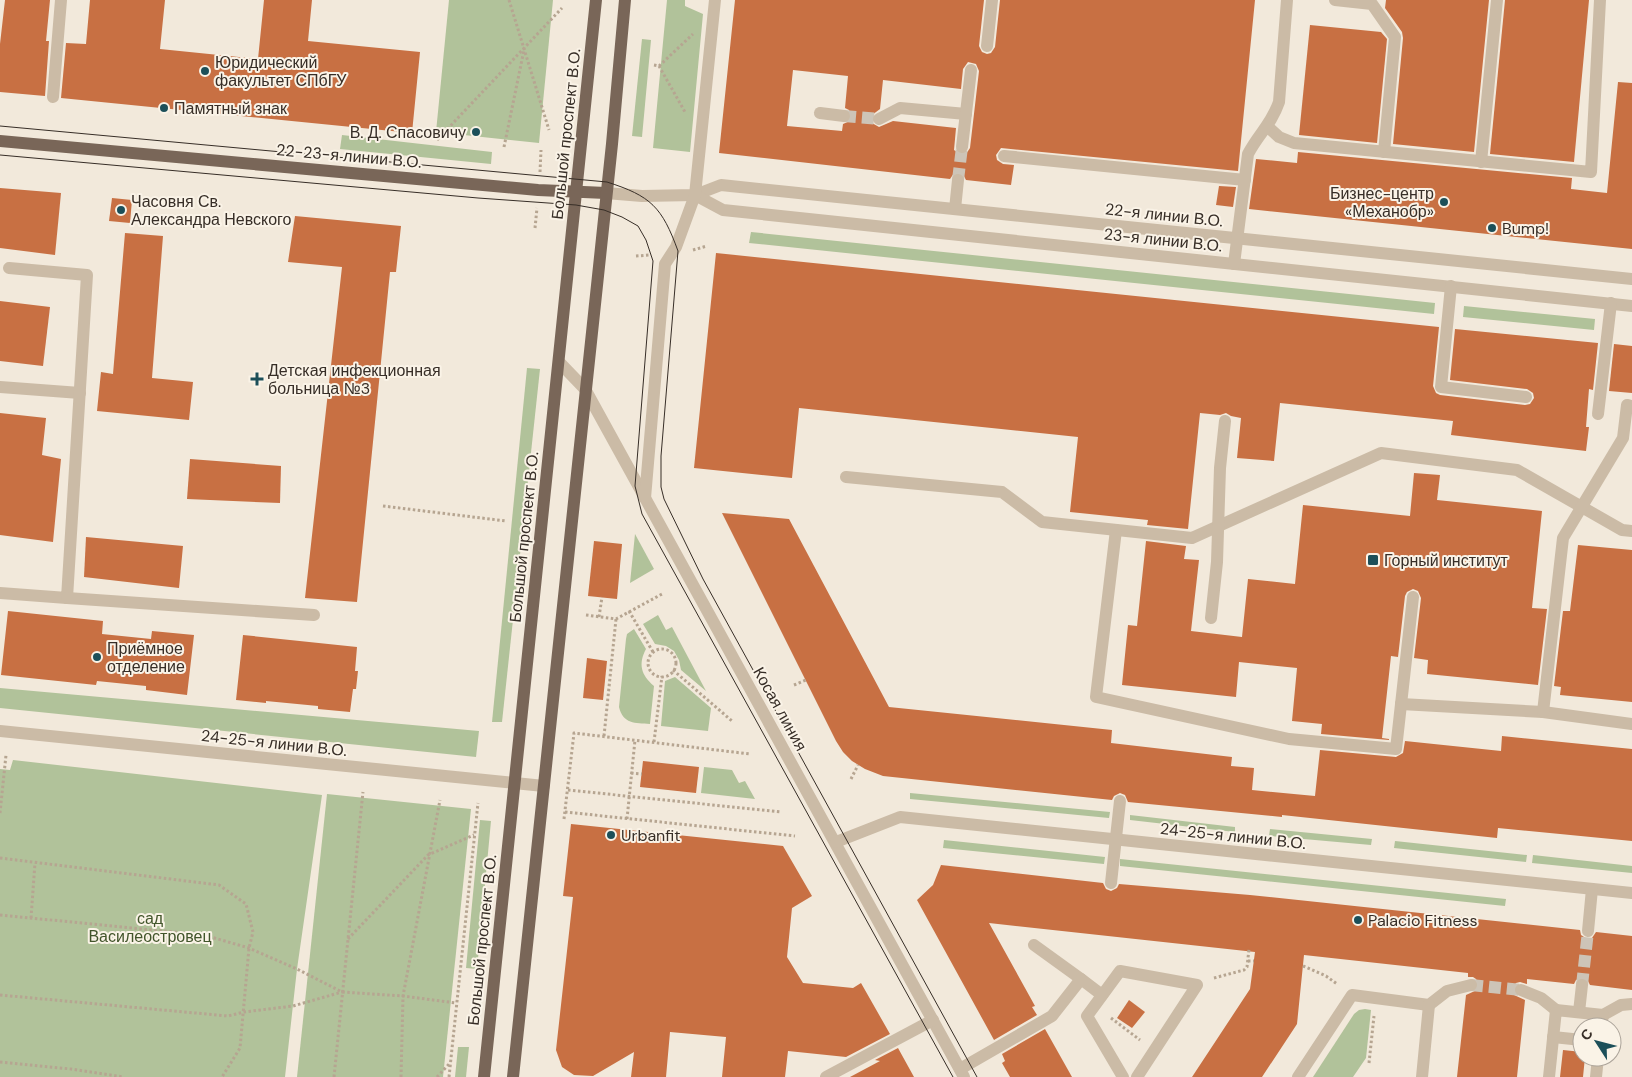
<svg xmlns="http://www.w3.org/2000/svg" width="1632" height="1077" font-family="'DM Sans',sans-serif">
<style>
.green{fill:#b1c29a}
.building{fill:#c87043;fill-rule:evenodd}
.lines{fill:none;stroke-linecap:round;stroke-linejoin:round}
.minor-tunnel{stroke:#cdc4b7;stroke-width:12;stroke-dasharray:12 6;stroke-linecap:butt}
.path{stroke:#b6a591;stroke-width:3;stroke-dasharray:2.5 2.5;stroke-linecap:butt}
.minor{stroke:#cbbba6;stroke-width:12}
.major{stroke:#796658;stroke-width:12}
.tram{stroke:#372e27;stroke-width:1}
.poi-dot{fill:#1c4f59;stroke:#faf3e7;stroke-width:2}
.labels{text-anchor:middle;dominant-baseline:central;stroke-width:4;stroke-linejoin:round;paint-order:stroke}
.poi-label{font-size:16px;fill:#372e27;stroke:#faf3e7;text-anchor:start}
.street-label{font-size:16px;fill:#372e27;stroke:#faf3e7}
.park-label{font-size:16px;fill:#42552b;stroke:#faf3e7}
</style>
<rect width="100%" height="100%" fill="#f2e9db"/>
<g class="green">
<path d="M 449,0 L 553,0 L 539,143 L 436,132 Z"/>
<path d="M 667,0 L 685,0 L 685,6 L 703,14 L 690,152 L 653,148 Z"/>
<path d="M 642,39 L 651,40 L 642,137 L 632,136 Z"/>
<path d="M 342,135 L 492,152 L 491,164 L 340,149 Z"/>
<path d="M 751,232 L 1435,303 L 1434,314 L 749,243 Z"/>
<path d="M 1464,306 L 1595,319 L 1594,330 L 1463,317 Z"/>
<path d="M 527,368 L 540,369 L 502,722 L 492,722 Z"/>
<path d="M 635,534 L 654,569 L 630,583 Z"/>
<path d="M 658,615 L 666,630 L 672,627 L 706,691 L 681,670 L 679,660 L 674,651 L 666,646 L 655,644 L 643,624 Z"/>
<path d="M 634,629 L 646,649 C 638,664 641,675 654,686 L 650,724 C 635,723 623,724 619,707 L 626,639 L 627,634 Z"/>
<path d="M 675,677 L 711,708 L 708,731 L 661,726 L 665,681 Z"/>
<path d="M 0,688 L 479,731 L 476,757 L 0,708 Z"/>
<path d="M 13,760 L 322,795 L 297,969 L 285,1077 L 0,1077 L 0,769 L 10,770 Z"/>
<path d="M 704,767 L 732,770 L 739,783 L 745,781 L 755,799 L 701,793 Z"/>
<path d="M 910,793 L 1110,812 L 1109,818 L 910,799 Z"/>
<path d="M 327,794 L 471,809 L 443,1077 L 297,1077 Z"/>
<path d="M 1130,815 L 1235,827 L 1235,832 L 1130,820 Z"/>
<path d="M 480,820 L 491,821 L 477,969 L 466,968 Z"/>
<path d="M 1270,829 L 1372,839 L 1371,845 L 1269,836 Z"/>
<path d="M 944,840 L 1105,857 L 1104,864 L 943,848 Z"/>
<path d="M 1395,841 L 1527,855 L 1526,862 L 1394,848 Z"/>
<path d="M 1533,855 L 1632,866 L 1632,873 L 1532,863 Z"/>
<path d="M 1120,859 L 1506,899 L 1505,906 L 1120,866 Z"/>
<path d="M 1365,1009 L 1371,1010 L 1366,1058 L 1353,1077 L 1313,1077 L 1354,1014 L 1359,1010 Z"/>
<path d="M 458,1047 L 469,1047 L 466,1077 L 455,1077 Z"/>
</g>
<g class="building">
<path d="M 5,0 L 50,0 L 46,41 L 49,41 L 45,96 L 0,92 L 0,44 Z"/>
<path d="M 90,0 L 165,0 L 160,49 L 258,59 L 264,0 L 312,0 L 308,41 L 420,52 L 412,133 L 61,98 L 66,43 L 86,44 Z"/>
<path d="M 735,0 L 984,0 L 979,46 L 982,52 L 987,54 L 991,53 L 995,47 L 1000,0 L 1255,0 L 1238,171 L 1001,148 L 996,155 L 997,160 L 1003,164 L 1014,165 L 1011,185 L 966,180 L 963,174 L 959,172 L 954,173 L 950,179 L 719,153 ZM 968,62 L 976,64 L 979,71 L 970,148 L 966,154 L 961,155 L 954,150 L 956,128 L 893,121 L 879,127 L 872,123 L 872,115 L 880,109 L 883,80 L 961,89 L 963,69 ZM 793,70 L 848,76 L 845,108 L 849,110 L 852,117 L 850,121 L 843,124 L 842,131 L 787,126 Z"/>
<path d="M 1386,0 L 1489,0 L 1474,152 L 1393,144 L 1403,38 L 1402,32 L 1385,8 Z"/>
<path d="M 1505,0 L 1589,0 L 1574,162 L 1490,154 Z"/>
<path d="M 1310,25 L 1381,32 L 1387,39 L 1377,143 L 1299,135 Z"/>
<path d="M 1618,82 L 1632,83 L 1632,249 L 1249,209 L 1256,159 L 1297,163 L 1298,152 L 1572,178 L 1571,189 L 1607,193 Z"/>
<path d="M 1219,186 L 1236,187 L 1233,207 L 1216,205 Z"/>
<path d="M 0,188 L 61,193 L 55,255 L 0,248 Z"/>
<path d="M 112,198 L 132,200 L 130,223 L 109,221 Z"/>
<path d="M 295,216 L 401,226 L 396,272 L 390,272 L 357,602 L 305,598 L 342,267 L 288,262 Z"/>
<path d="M 125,233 L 163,236 L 152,378 L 193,382 L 189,420 L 97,411 L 101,372 L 113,374 Z"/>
<path d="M 716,253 L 1439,327 L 1433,386 L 1436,393 L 1440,395 L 1525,405 L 1530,404 L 1534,398 L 1533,393 L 1527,389 L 1450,380 L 1455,329 L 1598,343 L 1593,390 L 1589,389 L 1586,427 L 1589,427 L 1586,451 L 1451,435 L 1453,421 L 1280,403 L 1274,461 L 1237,458 L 1241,418 L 1231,416 L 1226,413 L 1220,415 L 1200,413 L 1188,529 L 1147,525 L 1148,520 L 1070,512 L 1078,437 L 799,408 L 792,478 L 694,468 Z"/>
<path d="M 0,301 L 50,307 L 43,366 L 0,361 Z"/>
<path d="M 1614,344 L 1632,346 L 1632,393 L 1609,391 Z"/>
<path d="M 0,413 L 46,418 L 42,455 L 61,459 L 53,542 L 0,535 Z"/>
<path d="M 190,459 L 281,466 L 280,503 L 187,499 Z"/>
<path d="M 1414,473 L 1440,475 L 1437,500 L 1542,511 L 1532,608 L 1547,609 L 1538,685 L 1427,674 L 1428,660 L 1414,658 L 1421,598 L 1418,591 L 1413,589 L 1407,592 L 1405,596 L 1398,657 L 1391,656 L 1382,738 L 1389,739 L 1389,740 L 1321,734 L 1322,724 L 1292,721 L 1297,668 L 1239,662 L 1236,697 L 1122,685 L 1128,625 L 1137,626 L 1146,541 L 1186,546 L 1184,559 L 1199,560 L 1191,631 L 1242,637 L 1248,579 L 1295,584 L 1303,505 L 1410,516 Z"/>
<path d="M 722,513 L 789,519 L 889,707 L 1112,730 L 1111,743 L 1232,757 L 1231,766 L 1254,768 L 1252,790 L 1315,796 L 1320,750 L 1396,757 L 1403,753 L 1405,741 L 1501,751 L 1502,736 L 1632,749 L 1632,841 L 1498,828 L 1497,838 L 1282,815 L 1282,817 L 1128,802 L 1125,795 L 1120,793 L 1114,796 L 1112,800 L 883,776 L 865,769 L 852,761 L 843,752 L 836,741 Z"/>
<path d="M 86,537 L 183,546 L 179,588 L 84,577 Z"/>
<path d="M 594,541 L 622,544 L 617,599 L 588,596 Z"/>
<path d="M 1578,545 L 1632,550 L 1632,702 L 1560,695 L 1561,687 L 1554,686 L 1563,611 L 1570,611 Z"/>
<path d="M 8,611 L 103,621 L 102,634 L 151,639 L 152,631 L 194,635 L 187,695 L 146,690 L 146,686 L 97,681 L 96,685 L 1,675 Z"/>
<path d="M 243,635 L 357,647 L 355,671 L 358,671 L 356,689 L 353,689 L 350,712 L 318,709 L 318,706 L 266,701 L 266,703 L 236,700 Z"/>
<path d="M 587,658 L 607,661 L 603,700 L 583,698 Z"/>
<path d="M 643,761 L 699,767 L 696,793 L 640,787 Z"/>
<path d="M 571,824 L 783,846 L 812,896 L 792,908 L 787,957 L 803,983 L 853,988 L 861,983 L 890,1034 L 846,1057 L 788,1051 L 785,1077 L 722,1077 L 726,1037 L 670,1032 L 666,1077 L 631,1077 L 634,1052 L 593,1076 L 574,1075 L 562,1067 L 556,1050 L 573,897 L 563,896 Z"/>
<path d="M 941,865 L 1103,883 L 1106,889 L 1111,891 L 1117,888 L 1119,884 L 1250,895 L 1580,930 L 1581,935 L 1587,939 L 1592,938 L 1596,932 L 1632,936 L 1632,990 L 1590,985 L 1587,979 L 1582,977 L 1576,980 L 1574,984 L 1527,979 L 1527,984 L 1520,982 L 1516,983 L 1513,987 L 1514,995 L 1525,1000 L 1517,1077 L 1457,1077 L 1466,995 L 1477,990 L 1479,984 L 1476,979 L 1473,977 L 1468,977 L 1468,973 L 1304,955 L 1297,1024 L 1262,1077 L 1192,1077 L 1250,989 L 1255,952 L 989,923 L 1035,1006 L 1032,1007 L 1037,1015 L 994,1040 L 917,900 L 933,885 Z"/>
<path d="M 1129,1000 L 1145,1012 L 1132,1028 L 1117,1018 Z"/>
<path d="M 1045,1029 L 1072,1077 L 1010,1077 L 1002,1063 L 1005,1061 L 1002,1054 Z"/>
<path d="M 898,1048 L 914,1077 L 850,1077 L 880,1061 L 875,1060 Z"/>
<path d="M 1563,1050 L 1582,1052 L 1582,1057 L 1585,1057 L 1583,1077 L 1560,1077 Z"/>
</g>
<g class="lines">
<g class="minor-tunnel">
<path d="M 844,116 L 879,119"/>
<path d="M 958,180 L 962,147"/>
<path d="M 1471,985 L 1521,990"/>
<path d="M 1582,985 L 1588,931"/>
</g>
<g class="path">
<path d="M 509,0 L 549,130"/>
<path d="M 654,65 L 659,66 L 685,112"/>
<path d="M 659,66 L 693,34"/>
<path d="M 437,140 L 562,8"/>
<path d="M 504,147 L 524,50"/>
<path d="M 540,172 L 541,150"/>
<path d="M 535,228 L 537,208"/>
<path d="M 693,250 L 707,246"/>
<path d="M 636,256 L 650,255"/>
<path d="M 383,506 L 506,521"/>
<path d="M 629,611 L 653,652"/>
<path d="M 586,615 L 616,619 L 662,594"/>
<path d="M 599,617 L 602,597"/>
<circle cx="662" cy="663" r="14"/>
<path d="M 673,670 L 732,721"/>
<path d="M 794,685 L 806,680"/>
<path d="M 604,736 L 616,619"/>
<path d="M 654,742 L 662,676"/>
<path d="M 631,773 L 642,774"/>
<path d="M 851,779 L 858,765"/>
<path d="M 568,790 L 781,812"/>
<path d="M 565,812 L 795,836"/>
<path d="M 0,813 L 6,755"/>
<path d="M 564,819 L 574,733 L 750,754"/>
<path d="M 627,819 L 635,740"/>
<path d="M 0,858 L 219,885 L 246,904 L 253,932 L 249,948 L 240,1048 L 222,1077"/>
<path d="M 0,915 L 204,935 L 249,948 L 297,969 L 342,992 L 403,996 L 456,1003"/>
<path d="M 31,918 L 35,863"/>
<path d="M 348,939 L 428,855 L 474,835"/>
<path d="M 1248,961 L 1254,961"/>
<path d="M 1303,966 L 1326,976 L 1337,984"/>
<path d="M 1214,978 L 1244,970 L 1247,967 L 1249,949"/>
<path d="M 0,995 L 228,1016 L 244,1012 L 293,1006 L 342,992"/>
<path d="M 1111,1018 L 1140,1040"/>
<path d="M 0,1062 L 71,1069 L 124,1077"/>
<path d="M 1369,1063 L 1374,1016"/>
<path d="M 334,1077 L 363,792"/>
<path d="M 401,1077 L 403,996 L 440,800"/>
<path d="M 437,1077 L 450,1063"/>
<path d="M 449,1077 L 478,803"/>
</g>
<g class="minor">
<path d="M 1335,0 L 1372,4 L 1395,37 L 1384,152"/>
<path d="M 987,46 L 992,0"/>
<path d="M 53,97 L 61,0"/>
<path d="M 820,113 L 844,116"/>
<path d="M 879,119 L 900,108 L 966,114"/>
<path d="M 1268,127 L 1279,137 L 1294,143 L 1591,172 L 1600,0"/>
<path d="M 962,147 L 971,70"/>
<path d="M 1004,156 L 1245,180"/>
<path d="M 1481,162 L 1497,0"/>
<path d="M 606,193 L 642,196 L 695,195 L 721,185 L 1632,279"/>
<path d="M 695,195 L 723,210 L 1632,306"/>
<path d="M 955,209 L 958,180"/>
<path d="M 1234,264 L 1248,154 C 1259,133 1271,125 1279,102 L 1287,0"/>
<path d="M 1451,286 L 1441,387 L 1526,397"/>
<path d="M 559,362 L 585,389 L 964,1077"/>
<path d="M 0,387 L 80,393"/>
<path d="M 1598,414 L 1611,303"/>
<path d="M 846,477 L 1002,492 L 1042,522 L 1192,538 L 1381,453 L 1517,470 L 1622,530 L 1632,531"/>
<path d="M 645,498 L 665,264 L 676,247 L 695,195 L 715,0"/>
<path d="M 1116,530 L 1096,697 L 1289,739 L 1396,749 L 1413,597"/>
<path d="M 0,593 L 67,598 L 87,275 L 9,268"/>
<path d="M 67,598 L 314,615"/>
<path d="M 1211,618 L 1217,562 L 1220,468 L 1225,421"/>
<path d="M 1401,704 L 1543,712 L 1632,724"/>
<path d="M 1543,712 L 1563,538 L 1623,438 L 1627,405 L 1632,406"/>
<path d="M 0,731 L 544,786"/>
<path d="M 836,842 L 900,817 L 1632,893"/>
<path d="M 1111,883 L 1120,801"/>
<path d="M 1588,931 L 1592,889"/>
<path d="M 1034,945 L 1081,979"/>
<path d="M 1521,990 L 1541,998 L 1556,1010"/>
<path d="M 1579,1012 L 1582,985"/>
<path d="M 1603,1015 L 1621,1005 L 1632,1004"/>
<path d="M 1553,1037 L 1582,1040"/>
<path d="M 960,1069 L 1052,1016 L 1081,979 L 1102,995"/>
<path d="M 826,1077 L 933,1020"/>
<path d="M 1123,1077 L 1087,1016 L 1120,971 L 1197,985 L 1137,1077"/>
<path d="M 1298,1077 L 1352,995 L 1429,1005 L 1447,991 L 1471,985"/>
<path d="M 1422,1077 L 1429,1005"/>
<path d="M 1549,1077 L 1556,1010 L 1603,1015 L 1601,1027"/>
<path d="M 1596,1077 L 1598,1057"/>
</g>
<g class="major">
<path d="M 0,141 L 538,190 L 606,193"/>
<path d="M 484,1077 L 596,0"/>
<path d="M 513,1077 L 612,144 L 625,0"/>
</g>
<g class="tram">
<path d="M 0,126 L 607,182 C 651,196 662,207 678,251 L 661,456 L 661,487 L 664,499 L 703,579 L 977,1077"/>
<path d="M 0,155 L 478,198 L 576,205 L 604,210 L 622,217 L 638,226 L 646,240 L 653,261 L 635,486 L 642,514 L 953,1077"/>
</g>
</g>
<g class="poi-dot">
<circle cx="205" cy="71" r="5"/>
<circle cx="164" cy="108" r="5"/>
<circle cx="476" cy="132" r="5"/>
<circle cx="1444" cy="202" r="5"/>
<circle cx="121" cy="210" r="5"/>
<circle cx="1492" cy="228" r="5"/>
<path d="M254.5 371.5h5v5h5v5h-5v5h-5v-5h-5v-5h5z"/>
<rect x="1367" y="554" width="12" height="12" rx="2.5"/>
<circle cx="97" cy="657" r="5"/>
<circle cx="611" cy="835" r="5"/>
<circle cx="1358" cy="920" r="5"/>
</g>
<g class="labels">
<g class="poi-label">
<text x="215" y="62">Юридический<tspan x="215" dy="18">факультет СПбГУ</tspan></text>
<text x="174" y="108">Памятный знак</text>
<text x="466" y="132" text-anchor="end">В. Д. Спасовичу</text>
<text x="1434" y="193" text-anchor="end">Бизнес-центр<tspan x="1434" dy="18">«Механобр»</tspan></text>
<text x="131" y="201">Часовня Св.<tspan x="131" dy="18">Александра Невского</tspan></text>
<text x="1502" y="228">Bump!</text>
<text x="268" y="370">Детская инфекционная<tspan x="268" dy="18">больница №3</tspan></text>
<text x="1384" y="560">Горный институт</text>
<text x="107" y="648">Приёмное<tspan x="107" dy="18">отделение</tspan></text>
<text x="621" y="835">Urbanfit</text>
<text x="1368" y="920">Palacio Fitness</text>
</g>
<g class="street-label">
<text transform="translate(566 134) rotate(-84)">Большой проспект В.О.</text>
<text transform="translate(349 156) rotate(5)">22-23-я линии В.О.</text>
<text transform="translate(1164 215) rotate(6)">22-я линии В.О.</text>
<text transform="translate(1163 240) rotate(6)">23-я линии В.О.</text>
<text transform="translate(524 537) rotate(-84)">Большой проспект В.О.</text>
<text transform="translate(780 709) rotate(61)">Косая линия</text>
<text transform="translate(274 743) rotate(6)">24-25-я линии В.О.</text>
<text transform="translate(1233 836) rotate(6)">24-25-я линии В.О.</text>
<text transform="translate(482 940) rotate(-84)">Большой проспект В.О.</text>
</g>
<g class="park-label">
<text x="150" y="918">сад<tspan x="150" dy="18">Василеостровец</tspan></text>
</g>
</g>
<g transform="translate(1597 1042) rotate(306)"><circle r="24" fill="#faf3e7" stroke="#aca49a"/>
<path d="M0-4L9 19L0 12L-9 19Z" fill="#1c4f59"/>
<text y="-8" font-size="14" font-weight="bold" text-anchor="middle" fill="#372e27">С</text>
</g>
</svg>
